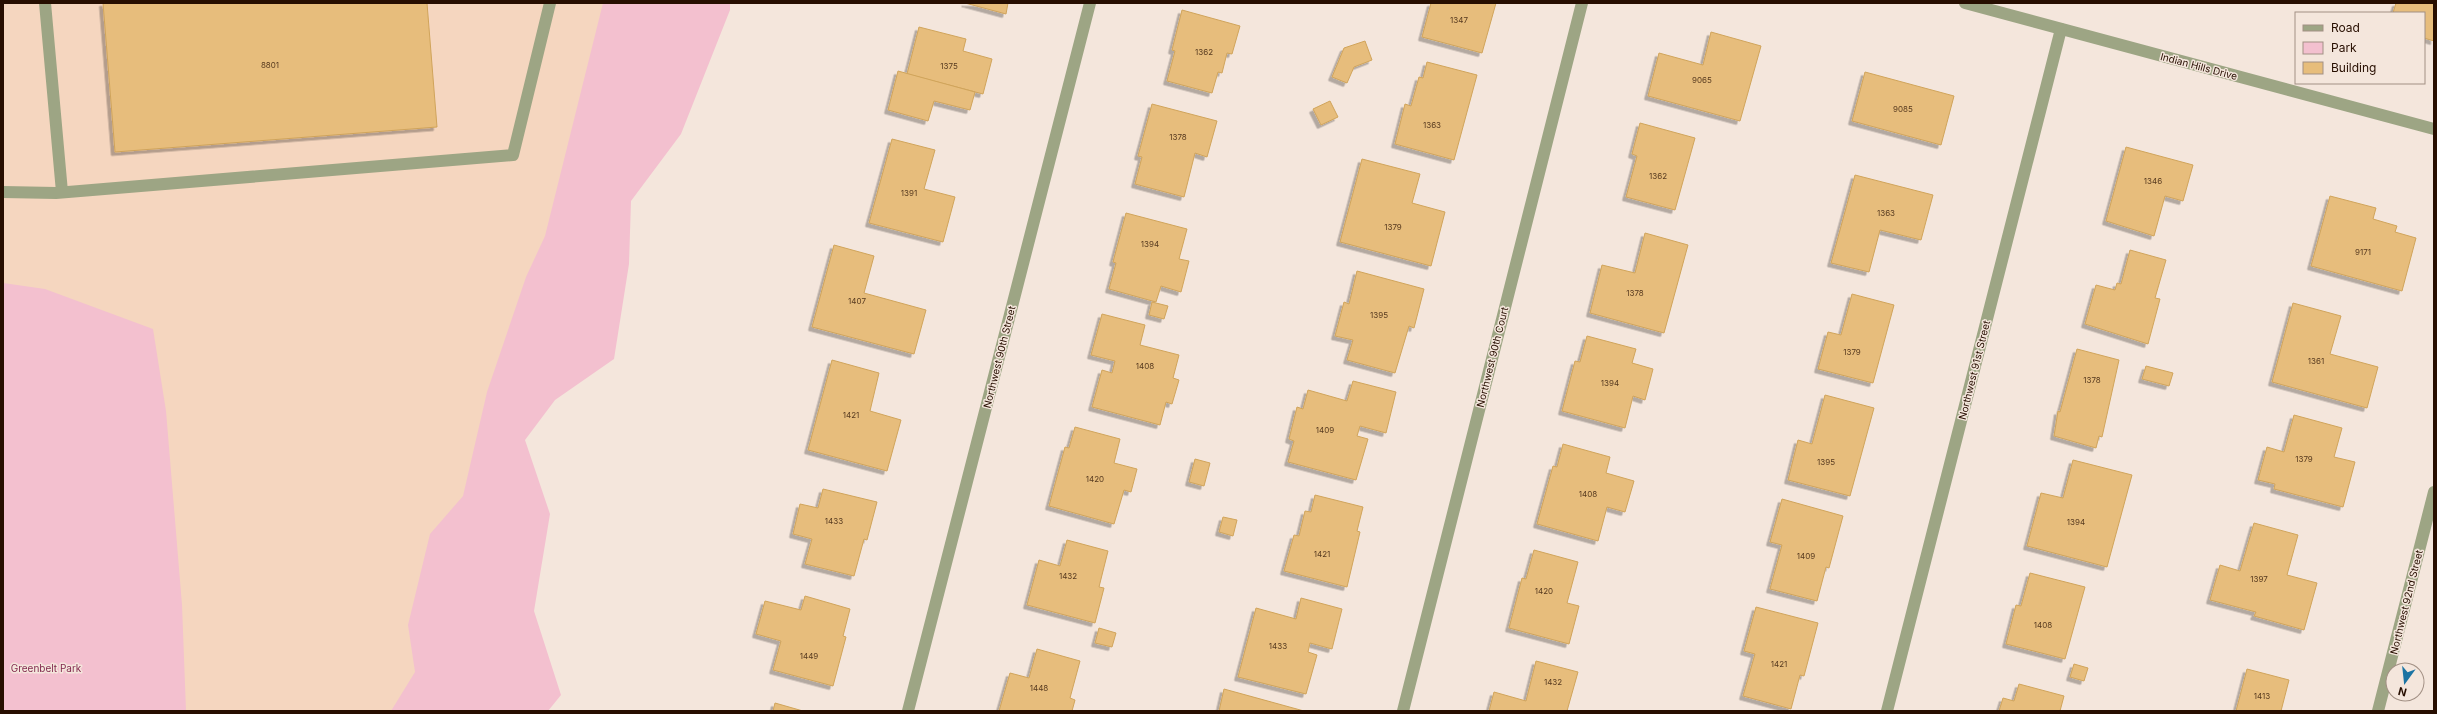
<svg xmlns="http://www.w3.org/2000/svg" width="2437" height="714" font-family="Inter,sans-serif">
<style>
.built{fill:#f5d6bf}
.green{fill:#f3c0cf}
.building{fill:#e7bd7b;stroke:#d0a45b;filter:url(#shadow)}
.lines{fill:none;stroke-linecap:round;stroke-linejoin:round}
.service{stroke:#9da584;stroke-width:12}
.minor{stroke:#9da584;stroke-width:12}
.labels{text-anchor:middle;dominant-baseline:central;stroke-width:3;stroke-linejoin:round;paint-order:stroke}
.number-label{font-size:8px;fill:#573a1f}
.street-label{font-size:10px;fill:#270e00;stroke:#f4e6dc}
.park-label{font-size:10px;fill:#82294e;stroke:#f4e6dc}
</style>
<defs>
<filter id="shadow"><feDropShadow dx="-3.5" dy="3.5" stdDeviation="0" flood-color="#0004"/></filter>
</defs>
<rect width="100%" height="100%" fill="#f4e6dc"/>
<path class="built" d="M 3,3 L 612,3 L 426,711 L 97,711 L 3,530 Z"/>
<g class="green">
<path d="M 603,3 L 730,3 L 730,10 L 681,134 L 631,201 L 629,264 L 614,359 L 555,400 L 525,440 L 550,514 L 534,611 L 561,695 L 548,711 L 391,711 L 415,672 L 408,625 L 430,534 L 463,496 L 487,392 L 526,277 L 545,236 Z"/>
<path d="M 3,283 L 45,289 L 153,329 L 166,411 L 182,605 L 186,711 L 3,711 Z"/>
</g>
<g class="building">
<path d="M 103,3 L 427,3 L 437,127 L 115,152 Z"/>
<path d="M 965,3 L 1008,3 L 1006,14 Z"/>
<path d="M 1431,3 L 1496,3 L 1482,53 L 1422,37 Z"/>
<path d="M 2396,3 L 2434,3 L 2434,41 L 2424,38 L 2424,13 L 2393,13 Z"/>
<path d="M 1182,10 L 1240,26 L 1232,54 L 1227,53 L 1222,73 L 1218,72 L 1212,93 L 1167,81 L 1175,51 L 1172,50 Z"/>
<path d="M 919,27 L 966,39 L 963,51 L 992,59 L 983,94 L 907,74 Z"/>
<path d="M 1711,32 L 1761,46 L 1740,121 L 1648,96 L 1659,53 L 1703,65 Z"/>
<path d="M 1365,41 L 1372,60 L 1354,67 L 1347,83 L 1332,77 L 1344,48 Z"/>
<path d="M 1427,62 L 1477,75 L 1454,160 L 1395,144 L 1405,104 L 1411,106 L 1419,77 L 1423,78 Z"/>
<path d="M 898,71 L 975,92 L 970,110 L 934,101 L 928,121 L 888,110 Z"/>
<path d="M 1865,72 L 1954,96 L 1941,145 L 1852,121 Z"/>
<path d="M 1330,101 L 1338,117 L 1321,125 L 1313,109 Z"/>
<path d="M 1152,104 L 1217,121 L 1207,157 L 1195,153 L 1184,197 L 1135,184 L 1142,157 L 1138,156 Z"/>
<path d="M 1640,123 L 1695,138 L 1675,210 L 1626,197 L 1637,156 L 1632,154 Z"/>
<path d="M 892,139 L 935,150 L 924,189 L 955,197 L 943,242 L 869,223 Z"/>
<path d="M 2126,147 L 2193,165 L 2183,201 L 2165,196 L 2154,236 L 2106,221 Z"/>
<path d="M 1362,159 L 1420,174 L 1412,203 L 1445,212 L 1431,266 L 1340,242 Z"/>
<path d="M 1855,175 L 1933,195 L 1921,240 L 1880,230 L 1869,272 L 1831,263 Z"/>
<path d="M 2330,196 L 2376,208 L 2373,219 L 2397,226 L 2395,232 L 2416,238 L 2402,291 L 2311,266 Z"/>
<path d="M 1126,213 L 1187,229 L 1179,259 L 1189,261 L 1181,292 L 1161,286 L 1156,302 L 1109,289 L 1116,263 L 1113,262 Z"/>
<path d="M 1645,233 L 1688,245 L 1664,333 L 1590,313 L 1602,265 L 1635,273 Z"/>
<path d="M 834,245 L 874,256 L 864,293 L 926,310 L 914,354 L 812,327 Z"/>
<path d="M 2130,250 L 2166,260 L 2155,298 L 2160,299 L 2148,344 L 2085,324 L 2096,285 L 2115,290 L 2117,283 L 2121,284 Z"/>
<path d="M 1357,271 L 1424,289 L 1414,328 L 1409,326 L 1395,373 L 1347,360 L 1353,340 L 1335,336 L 1344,302 L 1349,304 Z"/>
<path d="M 1852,294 L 1894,305 L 1873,383 L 1818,369 L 1828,332 L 1841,335 Z"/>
<path d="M 1152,302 L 1168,306 L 1164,319 L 1149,315 Z"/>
<path d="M 2293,303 L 2341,316 L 2330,354 L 2378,367 L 2367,408 L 2272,382 Z"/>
<path d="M 1102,314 L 1145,325 L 1140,345 L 1179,355 L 1173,378 L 1179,380 L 1172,404 L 1166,402 L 1160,425 L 1092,407 L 1102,370 L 1112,373 L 1115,361 L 1091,355 Z"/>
<path d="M 1587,336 L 1636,349 L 1632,363 L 1653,369 L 1645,400 L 1633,396 L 1625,428 L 1562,411 L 1575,361 L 1580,362 Z"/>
<path d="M 2077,349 L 2119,360 L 2102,437 L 2099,436 L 2096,448 L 2054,436 L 2058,411 L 2060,412 Z"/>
<path d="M 832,360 L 879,373 L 870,411 L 901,420 L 887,471 L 808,450 Z"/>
<path d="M 2146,366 L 2173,373 L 2169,386 L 2142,379 Z"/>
<path d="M 1353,381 L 1396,392 L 1386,433 L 1360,426 L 1357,436 L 1368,439 L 1356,480 L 1288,462 L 1294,441 L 1289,439 L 1297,407 L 1303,409 L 1308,390 L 1347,401 Z"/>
<path d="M 1825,395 L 1874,408 L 1850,496 L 1788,480 L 1798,440 L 1812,444 Z"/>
<path d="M 2294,415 L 2342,428 L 2334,457 L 2355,462 L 2343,507 L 2274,489 L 2275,484 L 2258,480 L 2267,447 L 2284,452 Z"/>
<path d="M 1075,427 L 1120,439 L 1114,463 L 1137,469 L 1131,492 L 1124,490 L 1114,524 L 1049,506 L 1065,447 L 1069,448 Z"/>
<path d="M 1563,444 L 1610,457 L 1606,473 L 1634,481 L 1625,512 L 1607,507 L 1598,541 L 1537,524 L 1553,466 L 1557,467 Z"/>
<path d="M 1195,459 L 1210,463 L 1204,486 L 1189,482 Z"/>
<path d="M 2073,460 L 2132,475 L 2107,567 L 2027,546 L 2041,493 L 2063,498 Z"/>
<path d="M 823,489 L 877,502 L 867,540 L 864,539 L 854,576 L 805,564 L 812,539 L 793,534 L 800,504 L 818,508 Z"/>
<path d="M 1315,495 L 1363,507 L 1357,531 L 1360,532 L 1347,587 L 1284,571 L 1294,535 L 1299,536 L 1305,511 L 1311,512 Z"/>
<path d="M 1782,499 L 1843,516 L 1829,568 L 1826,567 L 1817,601 L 1770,589 L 1782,545 L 1770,542 Z"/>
<path d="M 1223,517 L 1237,520 L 1233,536 L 1219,532 Z"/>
<path d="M 2254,523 L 2298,535 L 2287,575 L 2317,583 L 2304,630 L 2254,616 L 2256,612 L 2210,600 L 2220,565 L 2240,571 Z"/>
<path d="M 1067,540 L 1108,551 L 1099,587 L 1104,588 L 1095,623 L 1027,605 L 1039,560 L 1060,566 Z"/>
<path d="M 1534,550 L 1578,562 L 1567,603 L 1579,606 L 1569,644 L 1509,628 L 1522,578 L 1526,579 Z"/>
<path d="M 2030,573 L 2085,587 L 2065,659 L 2006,644 L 2016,605 L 2021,606 Z"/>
<path d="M 805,596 L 850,609 L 843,636 L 846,637 L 833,686 L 773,670 L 781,641 L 756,634 L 765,601 L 801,610 Z"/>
<path d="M 1301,598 L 1342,609 L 1332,649 L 1310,643 L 1308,652 L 1317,655 L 1306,694 L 1238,677 L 1256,608 L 1296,619 Z"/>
<path d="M 1756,607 L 1818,623 L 1804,676 L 1800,675 L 1791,709 L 1743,696 L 1755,654 L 1744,651 Z"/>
<path d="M 1099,628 L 1116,633 L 1112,647 L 1095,643 Z"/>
<path d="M 1037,649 L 1080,661 L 1070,698 L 1075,700 L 1072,711 L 999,711 L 1010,673 L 1029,678 Z"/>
<path d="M 1536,661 L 1578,672 L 1567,711 L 1489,711 L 1494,692 L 1526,701 Z"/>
<path d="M 2074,664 L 2088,668 L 2084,681 L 2070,677 Z"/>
<path d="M 2247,669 L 2289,680 L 2281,711 L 2236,711 Z"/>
<path d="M 2019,684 L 2064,696 L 2060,711 L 1999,711 L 2003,698 L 2014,701 Z"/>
<path d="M 1224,689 L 1304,711 L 1219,711 Z"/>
<path d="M 775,703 L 803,711 L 773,711 Z"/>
</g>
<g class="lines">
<g class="service">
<path d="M 45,3 L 62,192"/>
<path d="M 3,192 L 56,193 L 513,155 L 550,3"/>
</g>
<g class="minor">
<path d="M 1965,3 L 2434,129"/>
<path d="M 908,711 L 1090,3"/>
<path d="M 1403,711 L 1582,3"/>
<path d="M 1887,711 L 2061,29"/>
<path d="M 2378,711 L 2434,492"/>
</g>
</g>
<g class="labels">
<g class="number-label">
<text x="1459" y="20">1347</text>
<text x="1204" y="52">1362</text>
<text x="270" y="65">8801</text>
<text x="949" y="66">1375</text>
<text x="1702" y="80">9065</text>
<text x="1903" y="109">9085</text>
<text x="1432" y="125">1363</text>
<text x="1178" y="137">1378</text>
<text x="1658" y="176">1362</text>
<text x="2153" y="181">1346</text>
<text x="909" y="193">1391</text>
<text x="1886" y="213">1363</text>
<text x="1393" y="227">1379</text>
<text x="1150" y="244">1394</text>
<text x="2363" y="252">9171</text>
<text x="1635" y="293">1378</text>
<text x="857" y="301">1407</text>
<text x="1379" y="315">1395</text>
<text x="1852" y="352">1379</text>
<text x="2316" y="361">1361</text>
<text x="1145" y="366">1408</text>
<text x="2092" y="380">1378</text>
<text x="1610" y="383">1394</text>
<text x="851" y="415">1421</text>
<text x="1325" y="430">1409</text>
<text x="2304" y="459">1379</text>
<text x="1826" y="462">1395</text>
<text x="1095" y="479">1420</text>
<text x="1588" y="494">1408</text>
<text x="834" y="521">1433</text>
<text x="2076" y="522">1394</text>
<text x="1322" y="554">1421</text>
<text x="1806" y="556">1409</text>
<text x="1068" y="576">1432</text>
<text x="2259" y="579">1397</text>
<text x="1544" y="591">1420</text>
<text x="2043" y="625">1408</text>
<text x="1278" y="646">1433</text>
<text x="809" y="656">1449</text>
<text x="1779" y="664">1421</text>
<text x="1553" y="682">1432</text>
<text x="1039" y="688">1448</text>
<text x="2262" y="696">1413</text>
</g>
<g class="street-label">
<text transform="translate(2199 66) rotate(15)">Indian Hills Drive</text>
<text transform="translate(999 357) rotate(-76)">Northwest 90th Street</text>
<text transform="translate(1492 357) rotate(-76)">Northwest 90th Court</text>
<text transform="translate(1974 370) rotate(-76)">Northwest 91st Street</text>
<text transform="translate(2406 602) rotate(-76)">Northwest 92nd Street</text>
</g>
<g class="park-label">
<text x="46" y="668">Greenbelt Park</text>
</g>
</g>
<rect width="2437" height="714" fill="none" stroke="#270e00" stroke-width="8"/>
<rect x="2295" y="12" width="130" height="72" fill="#f4e6dc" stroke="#a29084"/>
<rect x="2303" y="25" width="20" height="6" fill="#9da584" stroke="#a29084"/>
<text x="2331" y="32" font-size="12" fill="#270e00">Road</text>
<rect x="2303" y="42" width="20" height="12" fill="#f3c0cf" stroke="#a29084"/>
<text x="2331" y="52" font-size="12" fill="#270e00">Park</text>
<rect x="2303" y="62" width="20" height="12" fill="#e7bd7b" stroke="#a29084"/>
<text x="2331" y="72" font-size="12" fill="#270e00">Building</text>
<g transform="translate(2405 682) rotate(195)"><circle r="19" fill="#f4e6dc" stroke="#a29084"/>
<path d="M0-3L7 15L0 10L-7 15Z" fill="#1c74a3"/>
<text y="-6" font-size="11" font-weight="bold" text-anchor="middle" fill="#270e00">N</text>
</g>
</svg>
